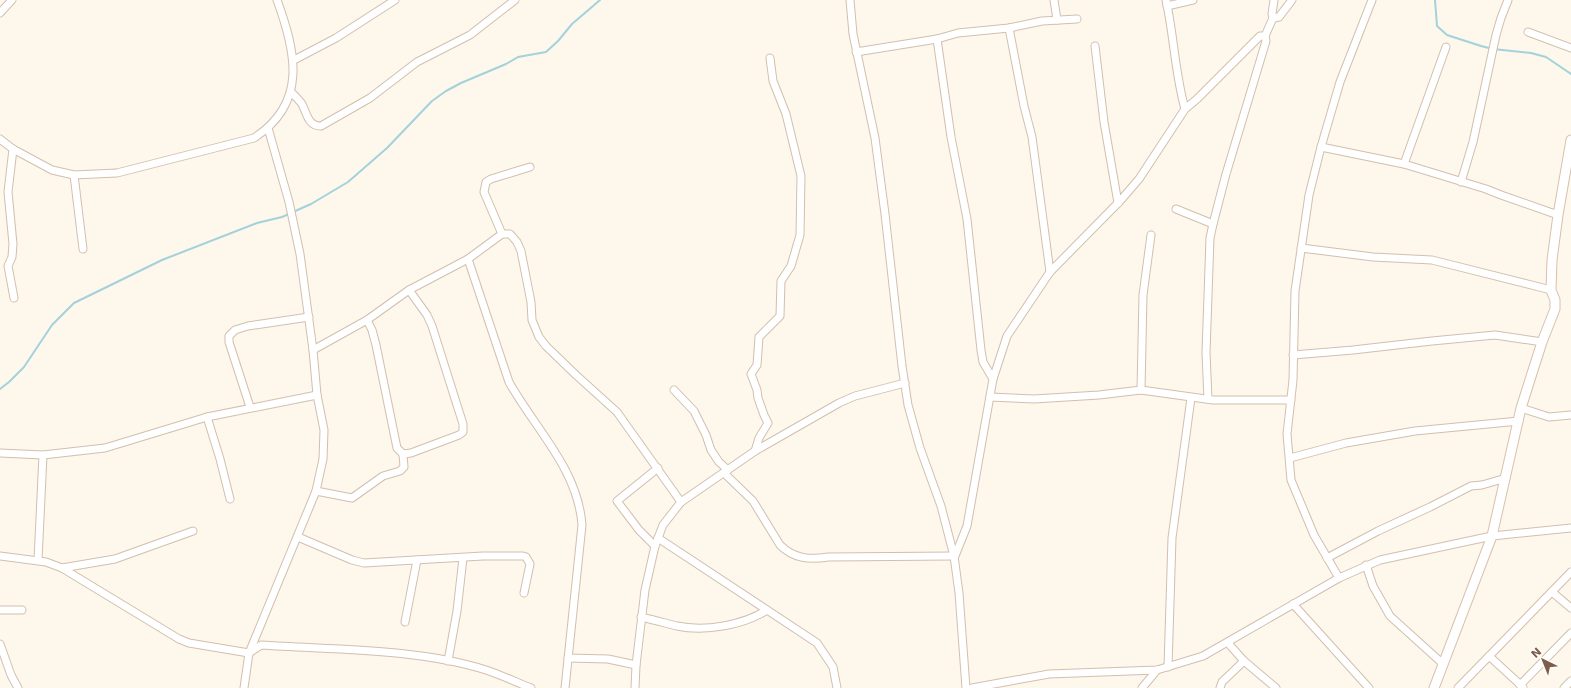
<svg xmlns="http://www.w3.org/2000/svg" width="1571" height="688" font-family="'DejaVu Sans',sans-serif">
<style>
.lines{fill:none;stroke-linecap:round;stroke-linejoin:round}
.stream{stroke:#a3d2dc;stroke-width:2}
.street-casing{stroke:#d2bfaf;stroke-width:9}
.secondary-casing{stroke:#d7c1ae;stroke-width:11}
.street{stroke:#fff;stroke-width:7}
.secondary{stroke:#fff;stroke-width:9}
</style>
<rect width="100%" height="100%" fill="#fef7eb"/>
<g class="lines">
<g class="stream">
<path d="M 1435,0 L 1437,26 L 1447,35 L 1481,46 L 1493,49 L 1531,53 L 1546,57 L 1571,74"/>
<path d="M 293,212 L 311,204 L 348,182 L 387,148 L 432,101 L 446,91 L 461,83 L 506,64 L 518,57 L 546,52 L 558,41 L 572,24 L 600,0"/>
<path d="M 0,389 L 9,382 L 24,367 L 52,325 L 74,303 L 162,260 L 257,223 L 282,217 L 289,214"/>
</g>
<defs>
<g id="street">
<path d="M 850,0 L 853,34 L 875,138 L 885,214 L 902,366 L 908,405 L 920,448 L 941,506 L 954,556 L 959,593 L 966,688"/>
<path d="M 1054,0 L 1057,20"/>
<path d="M 1166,0 C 1174,36 1175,74 1185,109"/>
<path d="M 1167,6 L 1193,0"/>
<path d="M 0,13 L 12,0"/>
<path d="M 1273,18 L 1279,17 L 1292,0"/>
<path d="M 1009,28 L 1024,106 L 1032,137 L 1050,272"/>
<path d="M 1528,32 L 1571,48"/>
<path d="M 937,39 L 951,137 L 967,219 L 981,350 L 983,362 L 993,379"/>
<path d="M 1095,46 L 1104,122 L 1118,203"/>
<path d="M 856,52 L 937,39 L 958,33 L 1009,28 L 1042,21 L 1077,19"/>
<path d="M 294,60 L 336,38 L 395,0"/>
<path d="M 291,92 C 295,96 299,100 302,104 C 307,114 308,126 321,126 L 370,98 L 417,62 L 470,35 L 515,0"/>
<path d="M 0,139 L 13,149 L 52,170 L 74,175 L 117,173 L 254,138 C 308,103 296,52 277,0"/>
<path d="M 1321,147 L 1404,164 L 1486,189 L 1501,195 L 1558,215"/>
<path d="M 13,149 L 8,192 L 13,244 L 12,257 L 8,266 L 14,298"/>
<path d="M 1404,164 L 1446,47"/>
<path d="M 74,175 L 83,249"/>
<path d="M 1461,182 L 1473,142 L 1496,35 L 1501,18 L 1508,0"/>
<path d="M 1176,209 L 1213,224"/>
<path d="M 502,234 L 484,192 L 486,182 L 491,179 L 530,167"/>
<path d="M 1301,248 L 1373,257 L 1432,260 L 1551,290"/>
<path d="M 468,259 L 509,382 C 535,429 578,469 582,525 L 565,688"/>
<path d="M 367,320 L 372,330 L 376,345 L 397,448 L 403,454 L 411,453 L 459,435 L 463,432 L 463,424 L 432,326 L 427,315 L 409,290"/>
<path d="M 313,350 L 367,320 L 409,290 L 468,259 L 502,234 L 510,234 L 517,242 L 521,251 L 531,302 L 532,320 L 539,337 L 546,346 L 576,375 L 617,412 L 681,502"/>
<path d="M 1293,355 L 1353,350 L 1432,341 L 1495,335 L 1542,342"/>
<path d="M 674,390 L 694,411 L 706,435 L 711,450 L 719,462 L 728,470"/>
<path d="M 1141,390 L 1143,295 L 1151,235"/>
<path d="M 990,397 L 1034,399 L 1099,395 L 1141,390 L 1213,400 L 1291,400"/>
<path d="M 1208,399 L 1206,353 L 1210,238 L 1213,224 L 1226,174 L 1263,51 L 1266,41 L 1265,36 L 1273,18 L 1272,14 L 1274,0"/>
<path d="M 250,407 L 229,342 L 229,336 L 235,330 L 248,326 L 309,317"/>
<path d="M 1521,408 L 1549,417 L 1571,415"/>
<path d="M 207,417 L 220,459 L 230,499"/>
<path d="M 755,451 L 759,438 L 768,423 L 764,415 L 758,398 L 757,390 L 751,374 L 757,365 L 759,337 L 780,316 L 781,281 L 791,266 L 800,235 L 801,176 L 786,114 L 773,81 L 770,58"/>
<path d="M 0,453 L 43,455 L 105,448 L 207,417 L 317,395"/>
<path d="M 1290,458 L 1346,443 L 1415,431 L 1519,421"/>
<path d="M 724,473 L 753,501 L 780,545 C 794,559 810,560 828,557 L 954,556"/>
<path d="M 316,491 L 352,498 L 383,476 L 400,471 L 404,467 L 403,454"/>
<path d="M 298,537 L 352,560 L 364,563 L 483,556 L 523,556 L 526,557 L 530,564 L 524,593"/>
<path d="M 658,538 L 817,643 L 833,667 L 837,688"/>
<path d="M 655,546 L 639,530 L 617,501 L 658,468"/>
<path d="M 0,556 L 46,562 L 62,568 L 179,639 L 189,643 L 249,653 L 261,645 C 334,650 416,648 486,670 C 501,675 516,682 531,688"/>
<path d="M 955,556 L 967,526 L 993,379 L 1007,336 L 1050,272 L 1120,201 L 1139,179 L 1185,109 L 1197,99 L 1260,36 L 1265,36"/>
<path d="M 1327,558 L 1378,531 L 1430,507 L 1471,486 L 1482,485 L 1506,478"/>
<path d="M 38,560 L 43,455"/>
<path d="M 1366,565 L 1373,586 L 1390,616 L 1442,663"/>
<path d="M 62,568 L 115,559 L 193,531"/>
<path d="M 1339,578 L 1314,535 L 1291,480 L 1287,434 L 1293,380 L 1295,291 L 1309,195 L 1321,147 L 1340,82 L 1372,0"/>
<path d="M 1552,592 L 1571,608"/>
<path d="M 1293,604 L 1369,688"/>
<path d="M 0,610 L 22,610"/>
<path d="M 641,617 C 654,620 665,623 677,626 C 705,632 744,625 767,610"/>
<path d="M 405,622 L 417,560"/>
<path d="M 1228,643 L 1244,661 L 1276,688"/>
<path d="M 0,644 L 11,675 L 18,688"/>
<path d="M 1489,656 L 1523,687"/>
<path d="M 568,658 L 608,659 L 636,665"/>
<path d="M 448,661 L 457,611 L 463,558"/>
<path d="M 1168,667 L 1172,538 L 1191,398"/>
<path d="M 1520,685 L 1571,633"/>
<path d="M 244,688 L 249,653 L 316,491 L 323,459 L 324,430 L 317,395 L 313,350 L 300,254 L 289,202 L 268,128"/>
<path d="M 635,688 L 636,665 L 645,590 L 655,546 L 663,525 L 681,502 L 755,451 L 839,403 L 855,396 L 905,383"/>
<path d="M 972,688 L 1049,674 L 1157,670 L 1203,656 L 1339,578 L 1380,560 L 1492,536 L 1571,528"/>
<path d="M 1142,688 L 1157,670"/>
<path d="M 1220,688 L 1222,682 L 1244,661"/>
<path d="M 1458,688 L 1571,572"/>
<path d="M 1564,688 L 1571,681"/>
</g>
<path id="secondary" d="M 1434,688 L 1492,536 L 1521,408 L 1542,342 L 1555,309 L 1555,300 L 1551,290 L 1552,260 L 1558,215 L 1571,140"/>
</defs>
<use href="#street" class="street-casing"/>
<use href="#secondary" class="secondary-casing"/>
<use href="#street" class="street"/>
<use href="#secondary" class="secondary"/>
</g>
<g transform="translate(1543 660) rotate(317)" stroke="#fffaf3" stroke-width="3" paint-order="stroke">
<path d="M0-3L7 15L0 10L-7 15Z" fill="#7c5d4b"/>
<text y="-6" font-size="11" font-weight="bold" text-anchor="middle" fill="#7c5d4b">N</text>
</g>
</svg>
